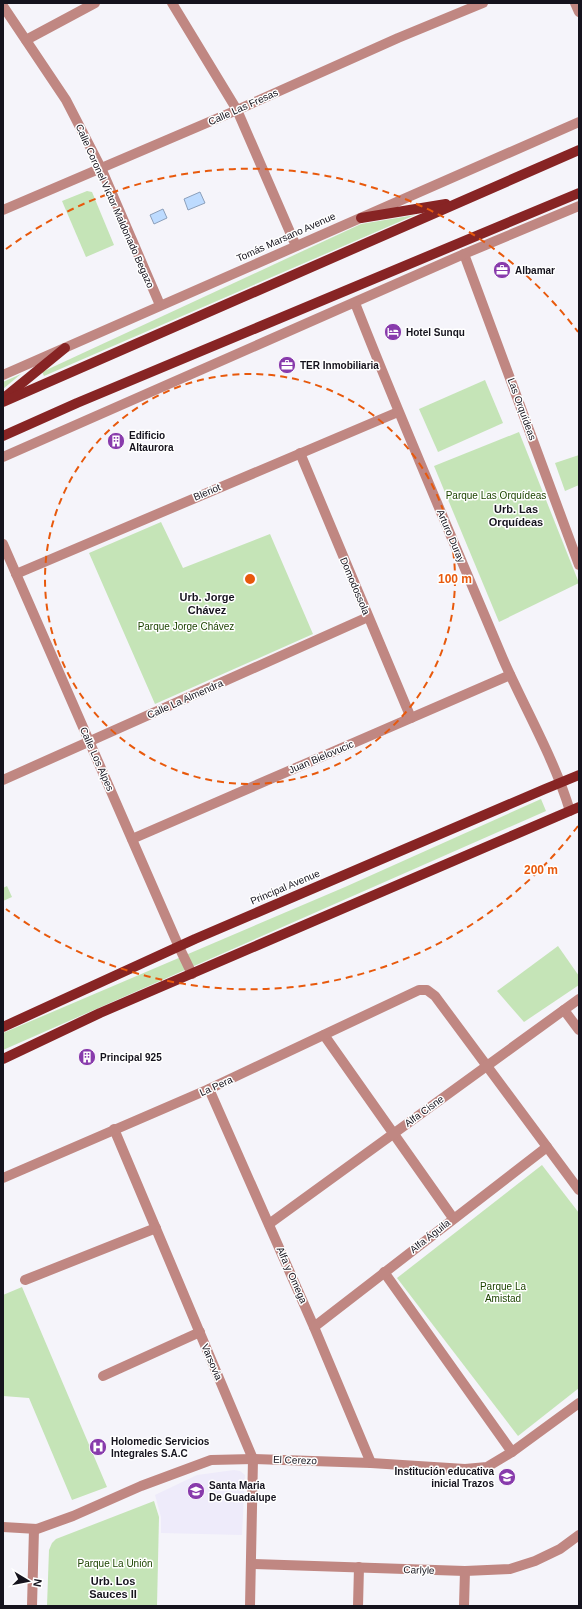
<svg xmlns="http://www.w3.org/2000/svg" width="582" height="1609" font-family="Arial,sans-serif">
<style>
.built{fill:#eeebfa}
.green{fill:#c5e4b7}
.water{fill:#bddbff;stroke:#8b9fbb}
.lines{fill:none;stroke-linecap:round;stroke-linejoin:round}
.minor{stroke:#c08782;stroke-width:10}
.major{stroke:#872424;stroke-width:10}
.ring{fill:none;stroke:#e8590c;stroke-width:2;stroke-dasharray:7 5}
.labels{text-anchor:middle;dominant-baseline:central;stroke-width:3;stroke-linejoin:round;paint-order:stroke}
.street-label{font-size:10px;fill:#15131d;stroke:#fff}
.poi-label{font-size:10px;font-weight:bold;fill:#15131d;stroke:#fff;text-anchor:start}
.park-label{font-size:10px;fill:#1d4400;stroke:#fff}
.neighbourhood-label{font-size:11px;font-weight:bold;fill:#15131d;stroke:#fff}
.centre{fill:#e8590c;stroke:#fff;stroke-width:2}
.ring-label{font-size:12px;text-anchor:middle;font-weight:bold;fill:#e8590c;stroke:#fff;stroke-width:3;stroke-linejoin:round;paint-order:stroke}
</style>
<rect width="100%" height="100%" fill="#f5f4fa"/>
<path class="built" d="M 234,1470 L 240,1471 L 245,1475 L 242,1535 L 161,1533 L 161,1517 L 155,1495 L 197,1475 Z"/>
<g class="green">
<path d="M 87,191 L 92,192 L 114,245 L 86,257 L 62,201 Z"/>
<path d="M 415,215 L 44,376 L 42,372 L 361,224 Z"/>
<path d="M 21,374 L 3,389 L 3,382 Z"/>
<path d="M 485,380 L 503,423 L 438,452 L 419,409 Z"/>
<path d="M 519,432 L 579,583 L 499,622 L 434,466 Z"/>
<path d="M 579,455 L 579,485 L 565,491 L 555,463 Z"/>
<path d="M 161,522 L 183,568 L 270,534 L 313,634 L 155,704 L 89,553 Z"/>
<path d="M 541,799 L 546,811 L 3,1050 L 3,1033 L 345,887 Z"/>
<path d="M 7,886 L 12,897 L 3,901 L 3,888 Z"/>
<path d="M 558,946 L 579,976 L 579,985 L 524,1022 L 497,991 Z"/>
<path d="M 542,1165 L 579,1213 L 579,1388 L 518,1436 L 397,1278 Z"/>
<path d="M 22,1287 L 107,1487 L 72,1500 L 29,1398 L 3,1396 L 3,1295 Z"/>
<path d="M 154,1501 L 159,1517 L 157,1606 L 47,1606 L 49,1550 L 52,1543 L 56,1539 Z"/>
</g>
<g class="water">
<path d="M 200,192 L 205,203 L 188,210 L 184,199 Z"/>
<path d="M 163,209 L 167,218 L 154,224 L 150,215 Z"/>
</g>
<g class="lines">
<g class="minor">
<path d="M 172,3 L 237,110 L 296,246"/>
<path d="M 575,3 L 579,12"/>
<path d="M 3,6 L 66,100 L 101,168 L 160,305"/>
<path d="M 26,40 L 95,3"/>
<path d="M 3,210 L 237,110 L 398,38 L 483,3"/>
<path d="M 464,254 L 579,565"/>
<path d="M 355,303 C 402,423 453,540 503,659 C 525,709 554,758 570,811"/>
<path d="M 3,375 L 579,122"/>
<path d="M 300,453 L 411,718"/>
<path d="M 3,457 L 464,254 L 579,206"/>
<path d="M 3,544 L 179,947 L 192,974"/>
<path d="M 16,574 L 398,412"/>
<path d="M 3,780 L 368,617"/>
<path d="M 132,839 L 510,675"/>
<path d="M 564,1010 L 579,1030"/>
<path d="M 324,1035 L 453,1218"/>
<path d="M 209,1089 L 314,1327 L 371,1463"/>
<path d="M 114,1129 L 253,1459 L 250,1606"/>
<path d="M 3,1178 L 209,1089 L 419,990 L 427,990 L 435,996 L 579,1190"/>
<path d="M 269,1224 L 579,999"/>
<path d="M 384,1272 L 512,1452"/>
<path d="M 25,1280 L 156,1228"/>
<path d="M 314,1327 L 547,1147"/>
<path d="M 103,1376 L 200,1332"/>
<path d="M 3,1527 L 37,1529 L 73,1516 L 141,1486 L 211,1460 L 253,1459 L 371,1463 L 465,1469 L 487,1467 L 512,1452 L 579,1403"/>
<path d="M 251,1564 L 465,1571 L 510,1569 L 535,1561 L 560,1549 L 579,1535"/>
<path d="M 32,1606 L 34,1529"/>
<path d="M 358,1606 L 359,1567"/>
<path d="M 464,1606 L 465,1571"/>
</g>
<g class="major">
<path d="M 361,218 L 446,204"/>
<path d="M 5,397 L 65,348"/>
<path d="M 3,402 L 579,150"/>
<path d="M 3,436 L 77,403 L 579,193"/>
<path d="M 3,1027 L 195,939 L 545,789 L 579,775"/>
<path d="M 3,1059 L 100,1013 L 579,807"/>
</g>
</g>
<g class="ring">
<circle cx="250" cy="579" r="205"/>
<path d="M578 826A411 411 0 0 1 6 909M6 249A411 411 0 0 1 578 332"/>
</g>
<defs>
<symbol id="office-disc" viewBox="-11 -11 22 22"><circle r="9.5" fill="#883bac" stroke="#fff"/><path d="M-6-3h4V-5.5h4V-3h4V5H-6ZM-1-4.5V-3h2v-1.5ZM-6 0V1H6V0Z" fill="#fff"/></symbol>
<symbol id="hotel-disc" viewBox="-11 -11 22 22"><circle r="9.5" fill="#883bac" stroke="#fff"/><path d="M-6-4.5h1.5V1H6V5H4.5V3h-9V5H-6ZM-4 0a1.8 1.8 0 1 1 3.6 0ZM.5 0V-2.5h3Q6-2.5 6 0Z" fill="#fff"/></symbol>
<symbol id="building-disc" viewBox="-11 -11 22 22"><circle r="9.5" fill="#883bac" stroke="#fff"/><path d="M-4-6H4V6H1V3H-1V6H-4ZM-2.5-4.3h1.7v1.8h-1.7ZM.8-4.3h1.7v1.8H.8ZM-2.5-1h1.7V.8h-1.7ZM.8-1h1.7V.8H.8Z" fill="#fff"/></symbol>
<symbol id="hospital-disc" viewBox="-11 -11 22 22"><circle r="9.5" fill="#883bac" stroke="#fff"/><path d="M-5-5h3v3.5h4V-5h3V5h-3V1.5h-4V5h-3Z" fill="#fff"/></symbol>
<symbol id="school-disc" viewBox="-11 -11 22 22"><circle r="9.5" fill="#883bac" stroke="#fff"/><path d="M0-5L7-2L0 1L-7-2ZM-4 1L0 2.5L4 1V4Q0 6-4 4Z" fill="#fff"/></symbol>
</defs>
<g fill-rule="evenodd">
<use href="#office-disc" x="492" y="260" width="20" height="20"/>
<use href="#hotel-disc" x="383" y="322" width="20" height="20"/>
<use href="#office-disc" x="277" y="355" width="20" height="20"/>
<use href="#building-disc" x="106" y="431" width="20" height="20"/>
<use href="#building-disc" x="77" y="1047" width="20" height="20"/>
<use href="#hospital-disc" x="88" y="1437" width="20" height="20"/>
<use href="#school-disc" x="497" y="1467" width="20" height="20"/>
<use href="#school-disc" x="186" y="1481" width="20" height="20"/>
</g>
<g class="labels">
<g class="street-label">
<text transform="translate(243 107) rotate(-24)">Calle Las Fresas</text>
<text transform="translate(115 206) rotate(66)">Calle Coronel Víctor Maldonado Begazo</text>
<text transform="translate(286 237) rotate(-24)">Tomás Marsano Avenue</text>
<text transform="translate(522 409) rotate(70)">Las Orquídeas</text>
<text transform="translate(207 492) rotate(-23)">Bleriot</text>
<text transform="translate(451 536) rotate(67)">Arturo Duray</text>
<text transform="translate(355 586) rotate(67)">Domodossola</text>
<text transform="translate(185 699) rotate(-24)">Calle La Almendra</text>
<text transform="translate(321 757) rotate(-23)">Juan Bielovucic</text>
<text transform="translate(97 759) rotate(66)">Calle Los Alpes</text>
<text transform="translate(285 887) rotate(-23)">Principal Avenue</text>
<text transform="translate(216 1086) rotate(-24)">La Pera</text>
<text transform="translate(424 1111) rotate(-36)">Alfa Cisne</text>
<text transform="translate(430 1236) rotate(-38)">Alfa Águila</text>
<text transform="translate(292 1275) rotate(66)">Alfa y Omega</text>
<text transform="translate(212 1362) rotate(67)">Varsovia</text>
<text transform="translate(295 1460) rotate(2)">El Cerezo</text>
<text transform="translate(419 1570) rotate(2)">Carlyle</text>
</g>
<g class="poi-label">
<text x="515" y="270">Albamar</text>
<text x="406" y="332">Hotel Sunqu</text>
<text x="300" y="365">TER Inmobiliaria</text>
<text x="129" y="435">Edificio<tspan x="129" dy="12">Altaurora</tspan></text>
<text x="100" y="1057">Principal 925</text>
<text x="111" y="1441">Holomedic Servicios<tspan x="111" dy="12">Integrales S.A.C</tspan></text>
<text x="494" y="1471" text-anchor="end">Institución educativa<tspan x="494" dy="12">inicial Trazos</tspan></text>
<text x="209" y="1485">Santa Maria<tspan x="209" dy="12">De Guadalupe</tspan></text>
</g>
<g class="park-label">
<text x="496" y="495">Parque Las Orquídeas</text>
<text x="186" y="626">Parque Jorge Chávez</text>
<text x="503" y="1286">Parque La<tspan x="503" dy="12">Amistad</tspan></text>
<text x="115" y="1563">Parque La Unión</text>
</g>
<g class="neighbourhood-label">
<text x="516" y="509">Urb. Las<tspan x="516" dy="13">Orquídeas</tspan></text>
<text x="207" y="597">Urb. Jorge<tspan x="207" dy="13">Chávez</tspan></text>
<text x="113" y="1581">Urb. Los<tspan x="113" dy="13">Sauces II</tspan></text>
</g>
</g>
<circle cx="250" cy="579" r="6" class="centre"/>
<g class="ring-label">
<text x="455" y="583">100 m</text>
<text x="541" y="874">200 m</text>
</g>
<rect width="582" height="1609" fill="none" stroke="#15131d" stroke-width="8"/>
<g transform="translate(28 1581) rotate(100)" stroke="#ffffff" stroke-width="3" paint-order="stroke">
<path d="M0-3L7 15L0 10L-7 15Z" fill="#15131d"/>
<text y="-6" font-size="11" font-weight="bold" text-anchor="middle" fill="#15131d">N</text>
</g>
</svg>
